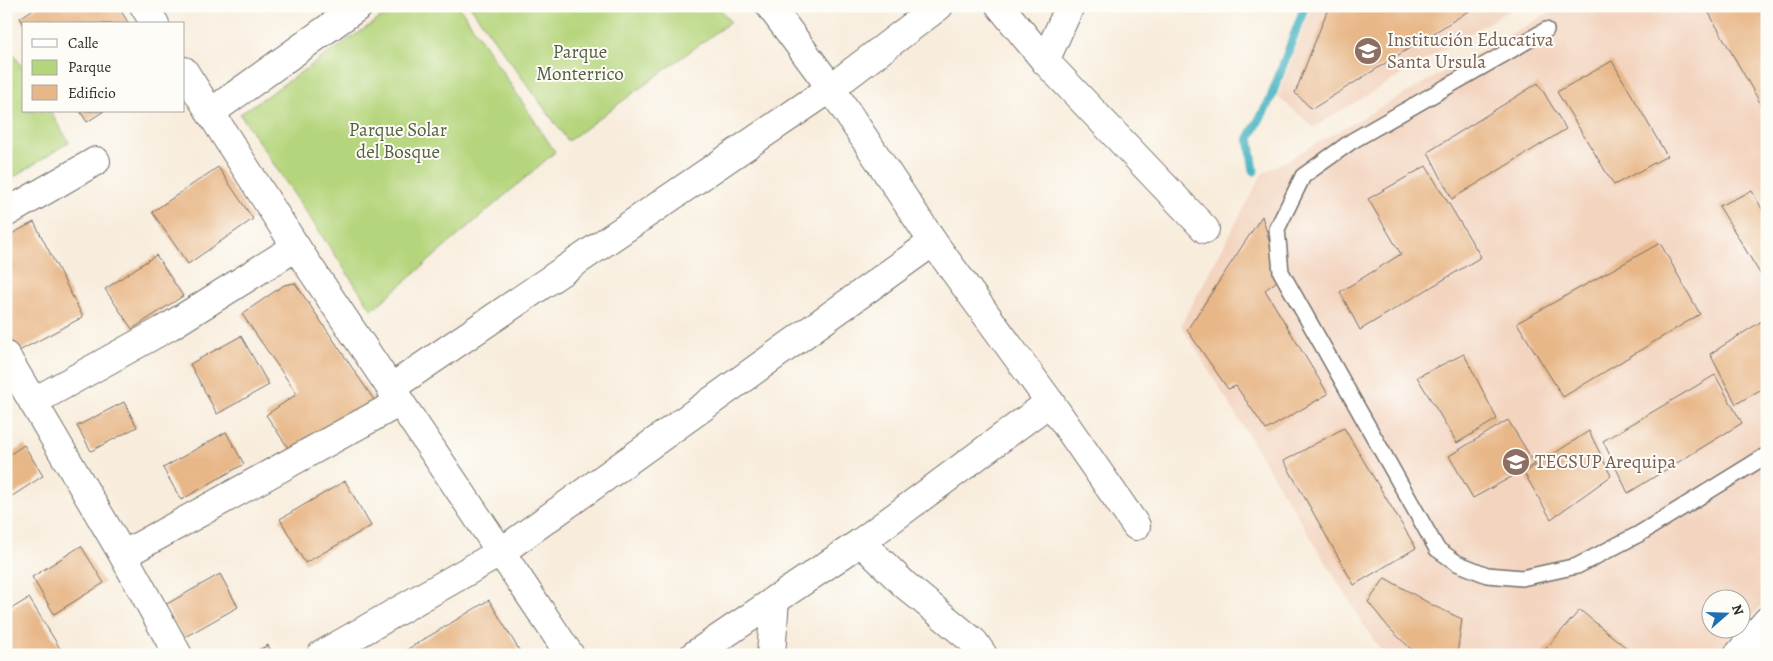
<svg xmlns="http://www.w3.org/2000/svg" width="1773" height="661" font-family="Alegreya,serif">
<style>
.built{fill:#f3d4bf;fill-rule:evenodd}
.green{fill:#b5d57c;stroke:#708054}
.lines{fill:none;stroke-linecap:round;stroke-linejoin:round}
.stream{stroke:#44b2c1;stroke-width:9}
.building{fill:#e8b788}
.lane-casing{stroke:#736f69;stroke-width:18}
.street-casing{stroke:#736f69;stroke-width:30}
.lane{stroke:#fff;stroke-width:15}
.street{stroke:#fff;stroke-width:28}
.labels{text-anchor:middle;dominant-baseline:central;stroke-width:4;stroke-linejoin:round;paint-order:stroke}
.education-label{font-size:19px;fill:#785e54;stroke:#fdfcf7;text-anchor:start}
.park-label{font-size:19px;fill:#545e43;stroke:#fdfcf7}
</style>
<rect width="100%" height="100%" fill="#fdfcf7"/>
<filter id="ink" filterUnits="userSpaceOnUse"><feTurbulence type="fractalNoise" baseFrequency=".02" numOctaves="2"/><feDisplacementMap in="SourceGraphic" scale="10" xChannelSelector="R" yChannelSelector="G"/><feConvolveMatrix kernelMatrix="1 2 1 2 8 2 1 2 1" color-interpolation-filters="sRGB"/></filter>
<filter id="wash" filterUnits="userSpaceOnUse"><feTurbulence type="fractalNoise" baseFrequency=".0096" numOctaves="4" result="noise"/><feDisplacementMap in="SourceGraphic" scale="20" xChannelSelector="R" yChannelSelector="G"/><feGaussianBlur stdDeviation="1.12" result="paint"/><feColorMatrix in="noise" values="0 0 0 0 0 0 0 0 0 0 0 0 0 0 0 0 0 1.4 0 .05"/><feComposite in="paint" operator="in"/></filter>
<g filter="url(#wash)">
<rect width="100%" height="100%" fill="#f8eddd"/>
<g class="built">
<path d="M 1312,6 L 1516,6 L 1314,127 L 1278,97 Z"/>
<path d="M 1561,6 L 1767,6 L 1767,602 L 1763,603 L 1722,655 L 1384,655 L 1367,630 L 1181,325 L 1262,174 ZM 1710,598 L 1740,598 L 1740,628 L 1710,628 Z"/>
</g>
<g class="green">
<path d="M 398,6 L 459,6 L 555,152 L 372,310 L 240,114 Z"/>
<path d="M 470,6 L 718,6 L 730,22 L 568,141 Z"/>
<path d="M 6,43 L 24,70 L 24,111 L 50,111 L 69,142 L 6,182 Z"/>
</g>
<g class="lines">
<path class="stream" d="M 1254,171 L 1249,138 L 1270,100 L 1305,6"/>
</g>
<g id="blocks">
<g class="building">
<path d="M 38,6 L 118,6 L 129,24 L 24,24 L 20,18 Z"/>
<path d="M 1329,6 L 1477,6 L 1312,109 L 1295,93 Z"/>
<path d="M 1705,6 L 1767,6 L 1767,115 Z"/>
<path d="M 1612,61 L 1667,156 L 1614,185 L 1557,92 Z"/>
<path d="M 1538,83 L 1566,129 L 1452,199 L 1428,152 Z"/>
<path d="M 80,111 L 104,111 L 87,122 Z"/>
<path d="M 1426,166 L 1481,257 L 1360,330 L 1340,292 L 1401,254 L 1368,199 Z"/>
<path d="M 218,167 L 253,219 L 188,264 L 152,212 Z"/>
<path d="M 1752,191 L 1767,218 L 1767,285 L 1719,206 Z"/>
<path d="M 1262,216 L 1280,279 L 1265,290 L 1328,394 L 1266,430 L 1236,386 L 1228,389 L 1187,330 Z"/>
<path d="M 34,222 L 83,317 L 17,352 L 6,331 L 6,237 Z"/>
<path d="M 1660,243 L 1700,314 L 1563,397 L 1517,323 Z"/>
<path d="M 156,255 L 183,296 L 132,329 L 105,289 Z"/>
<path d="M 295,283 L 374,400 L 293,455 L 266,415 L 297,394 L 242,314 L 284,285 Z"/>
<path d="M 1762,321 L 1767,328 L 1767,386 L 1736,404 L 1710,354 Z"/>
<path d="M 241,336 L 269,385 L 217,414 L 190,364 Z"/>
<path d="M 1464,354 L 1497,419 L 1457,443 L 1417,377 Z"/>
<path d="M 1715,375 L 1742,423 L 1628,493 L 1603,441 Z"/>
<path d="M 124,402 L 137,427 L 91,451 L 77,426 Z"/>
<path d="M 1508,420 L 1535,464 L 1473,498 L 1449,456 Z"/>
<path d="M 1344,428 L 1416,548 L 1354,585 L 1284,461 Z"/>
<path d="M 1589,431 L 1611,476 L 1551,519 L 1524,473 Z"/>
<path d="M 226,432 L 244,464 L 181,500 L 163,468 Z"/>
<path d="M 24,445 L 43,476 L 6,500 L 6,457 Z"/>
<path d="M 345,481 L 371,526 L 305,563 L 280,519 Z"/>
<path d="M 81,546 L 104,583 L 54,614 L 32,577 Z"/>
<path d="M 220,574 L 238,607 L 183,638 L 165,605 Z"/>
<path d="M 1385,578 L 1434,606 L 1462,619 L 1457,655 L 1424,655 L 1411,649 L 1390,629 L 1368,602 Z"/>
<path d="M 29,598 L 64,655 L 6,655 L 6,612 Z"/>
<path d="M 489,600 L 522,655 L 398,655 Z"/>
<path d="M 1580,610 L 1635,655 L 1540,655 Z"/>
<path d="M 268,645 L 273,655 L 250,655 Z"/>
</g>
</g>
</g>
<g filter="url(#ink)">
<use href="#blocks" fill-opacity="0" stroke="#736f69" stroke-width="1"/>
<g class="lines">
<defs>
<path id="lane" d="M 1546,30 L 1352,141 L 1303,176 L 1277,229 L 1281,272 L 1437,549 L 1457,563 L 1487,575 L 1522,578 L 1577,566 L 1639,534 L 1767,455"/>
<g id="street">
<path d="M 144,6 L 155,24"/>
<path d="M 770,6 L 831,88 L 933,242 L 1050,402 L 1136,526"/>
<path d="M 1000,6 L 1045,61 L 1205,229"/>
<path d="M 1045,61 L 1070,6"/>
<path d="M 184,71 L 296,247 L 570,655"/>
<path d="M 210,113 L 359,6"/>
<path d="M 6,213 L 96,161"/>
<path d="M 6,356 L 123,555 L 178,655"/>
<path d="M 391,388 L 831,88 L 939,6"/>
<path d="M 33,402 L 170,326 L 296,247"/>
<path d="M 861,542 L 905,585 L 974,642 L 983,655"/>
<path d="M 123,555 L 400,402"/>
<path d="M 321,655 L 501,552 L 933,242"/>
<path d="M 694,655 L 861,542 L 1050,402"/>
<path d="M 771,655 L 775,599"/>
<path d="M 1738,655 L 1767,621"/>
</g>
</defs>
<use href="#lane" class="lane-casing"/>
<use href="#street" class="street-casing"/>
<use href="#lane" class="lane"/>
<use href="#street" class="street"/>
</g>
</g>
<defs>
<symbol id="school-disc" viewBox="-11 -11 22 22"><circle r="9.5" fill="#8d6e63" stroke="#fdfcf7"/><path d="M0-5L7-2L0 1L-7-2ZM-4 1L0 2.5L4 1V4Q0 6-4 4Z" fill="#fff"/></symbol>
<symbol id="university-disc" viewBox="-11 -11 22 22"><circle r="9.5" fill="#8d6e63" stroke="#fdfcf7"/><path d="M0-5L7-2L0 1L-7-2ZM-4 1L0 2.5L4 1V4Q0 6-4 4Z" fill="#fff"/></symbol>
</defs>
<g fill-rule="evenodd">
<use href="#school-disc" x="1352" y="35" width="32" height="32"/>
<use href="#university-disc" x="1500" y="446" width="32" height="32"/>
</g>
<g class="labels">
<g class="education-label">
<text x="1387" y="40">Institución Educativa<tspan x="1387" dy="22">Santa Ursula</tspan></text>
<text x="1535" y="462">TECSUP Arequipa</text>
</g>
<g class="park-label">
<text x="580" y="52">Parque<tspan x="580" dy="22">Monterrico</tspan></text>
<text x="398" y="130">Parque Solar<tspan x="398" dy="22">del Bosque</tspan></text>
</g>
</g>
<rect width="1773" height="661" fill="none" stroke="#fdfcf7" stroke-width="25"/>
<rect x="22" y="22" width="162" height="90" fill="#fdfcf7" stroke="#a9a8a5"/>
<rect x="32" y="39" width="25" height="8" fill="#ffffff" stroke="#a9a8a5"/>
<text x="68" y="48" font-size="15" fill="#2b2b2b">Calle</text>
<rect x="32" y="60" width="25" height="15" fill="#b5d57c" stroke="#a9a8a5"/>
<text x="68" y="72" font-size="15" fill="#2b2b2b">Parque</text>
<rect x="32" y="85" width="25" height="15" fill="#e8b788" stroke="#a9a8a5"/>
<text x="68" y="98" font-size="15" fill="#2b2b2b">Edificio</text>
<g transform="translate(1726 614) rotate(70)"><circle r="24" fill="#fdfcf7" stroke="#a9a8a5"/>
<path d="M0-4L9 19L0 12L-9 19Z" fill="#1f6fb2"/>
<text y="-8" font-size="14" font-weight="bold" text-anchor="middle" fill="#2b2b2b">N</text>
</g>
</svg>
